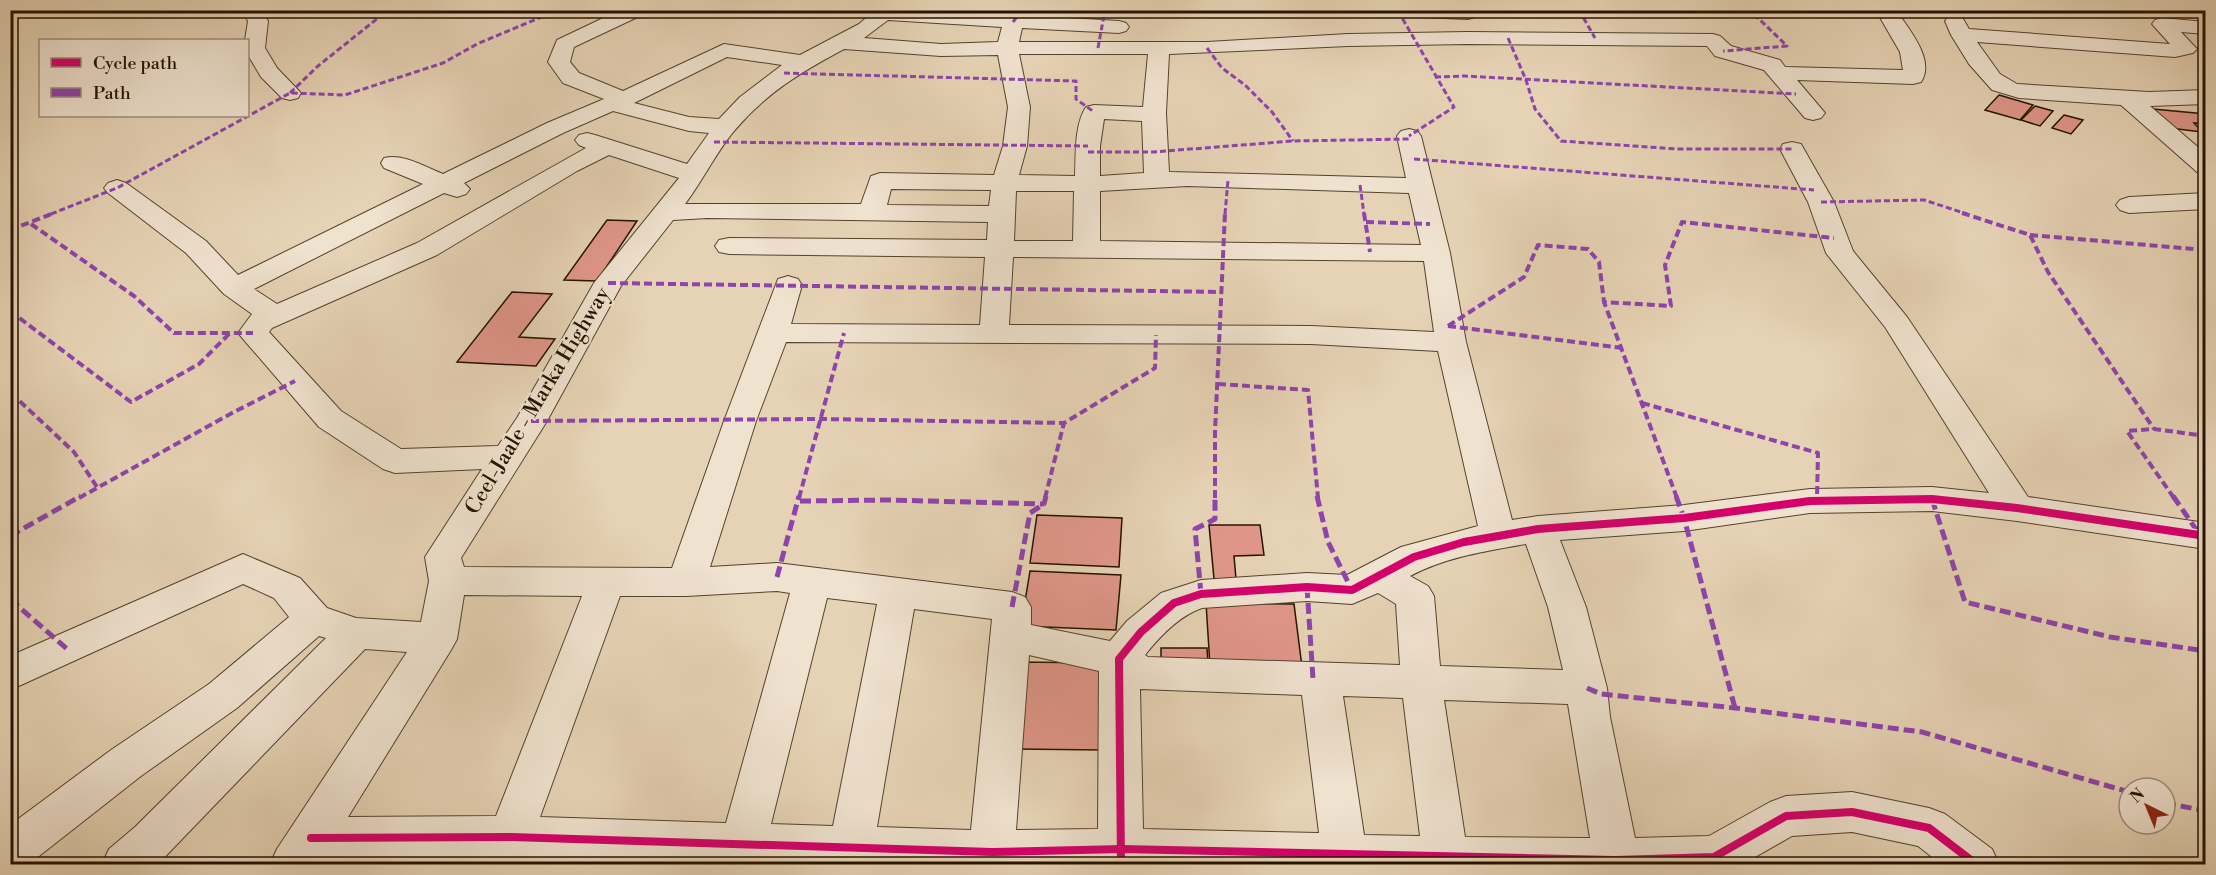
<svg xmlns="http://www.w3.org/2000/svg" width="2216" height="875" font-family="'Libre Bodoni',serif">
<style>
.building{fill:#e1978a;stroke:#241200;stroke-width:1.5}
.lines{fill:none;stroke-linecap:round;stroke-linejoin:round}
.minor-casing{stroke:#54422d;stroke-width:2}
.minor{fill:#efe2cf;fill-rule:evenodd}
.quiet-far2{stroke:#8e44ad;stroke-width:3;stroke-dasharray:6 3;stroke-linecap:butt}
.quiet-far1{stroke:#8e44ad;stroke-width:4;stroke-dasharray:8 4;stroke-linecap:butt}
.quiet{stroke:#8e44ad;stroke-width:5;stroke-dasharray:11 5;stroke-linecap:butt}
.cycleway-casing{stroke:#efe2cf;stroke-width:11}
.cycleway{stroke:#d6006c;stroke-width:8}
.labels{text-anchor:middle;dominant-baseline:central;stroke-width:4.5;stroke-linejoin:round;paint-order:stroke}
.street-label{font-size:21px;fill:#241200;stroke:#efe2cf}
</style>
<rect width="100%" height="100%" fill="#e6d3b5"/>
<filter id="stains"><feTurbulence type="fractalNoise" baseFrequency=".00333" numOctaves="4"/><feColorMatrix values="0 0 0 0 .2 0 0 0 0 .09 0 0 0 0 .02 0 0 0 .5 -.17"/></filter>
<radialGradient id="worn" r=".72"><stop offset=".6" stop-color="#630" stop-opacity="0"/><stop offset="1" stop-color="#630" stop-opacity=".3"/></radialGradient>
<g class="building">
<path d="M 1494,10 L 1532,10 L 1533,14 L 1494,12 Z"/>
<path d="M 1999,95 L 2033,105 L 2020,120 L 1985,110 Z"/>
<path d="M 2035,106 L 2053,111 L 2040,126 L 2021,120 Z"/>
<path d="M 2153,109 L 2206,114 L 2206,124 L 2194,123 L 2202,132 L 2170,128 Z"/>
<path d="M 2064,115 L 2083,120 L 2071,134 L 2052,128 Z"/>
<path d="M 607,220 L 637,221 L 597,281 L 564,280 Z"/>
<path d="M 512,292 L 552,294 L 519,337 L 555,339 L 536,366 L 457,362 Z"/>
<path d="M 1037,515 L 1122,518 L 1119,567 L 1030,563 Z"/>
<path d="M 1209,525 L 1260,525 L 1264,555 L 1234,556 L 1236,579 L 1214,579 Z"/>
<path d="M 1030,571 L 1121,575 L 1116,630 L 1021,626 Z"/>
<path d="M 1206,603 L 1294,604 L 1302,667 L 1210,666 Z"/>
<path d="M 1161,648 L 1207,648 L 1208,664 L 1161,664 Z"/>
<path d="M 1017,662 L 1105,663 L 1103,750 L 1009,749 Z"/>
</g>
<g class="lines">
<defs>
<g id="minor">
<path d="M 241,10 L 261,10 L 268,21 L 265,48 L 277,68 L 301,93 L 298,98 L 290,100 L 282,98 L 261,77 L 248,55 L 248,40 L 245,40 L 248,21 Z"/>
<path d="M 620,10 L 647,10 L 644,14 L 574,47 L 570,62 L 579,73 L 623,91 L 724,44 L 800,55 L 859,24 L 875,10 L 930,10 L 1119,21 L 1126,23 L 1129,27 L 1126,31 L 1119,33 L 1022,28 L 1019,42 L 1207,42 L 1348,34 L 1467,32 L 1713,34 L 1720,36 L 1731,46 L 1780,60 L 1785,67 L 1903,70 L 1900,52 L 1878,14 L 1880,10 L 1896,10 C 1908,28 1936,60 1921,82 L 1913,84 L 1797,80 L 1825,113 L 1821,118 L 1813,120 L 1805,118 L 1764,70 L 1715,56 L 1707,46 L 1467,44 L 1348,46 L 1169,54 L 1166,113 L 1169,172 L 1406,178 L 1397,136 L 1401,131 L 1409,129 L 1417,131 L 1421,136 L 1450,253 L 1466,342 L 1512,520 L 1538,516 L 1684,505 L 1810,489 L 1932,487 L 1989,493 L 1885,327 L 1826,253 L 1808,202 L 1780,149 L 1783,144 L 1792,142 L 1801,144 L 1834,202 L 1853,251 L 1907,317 L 2028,497 L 2206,523 L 2206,549 L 2017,521 L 1932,511 L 1810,513 L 1684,531 L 1560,540 L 1586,607 L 1607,688 L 1610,717 L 1635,838 L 1709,836 L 1770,802 L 1786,796 L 1852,792 L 1929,808 L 1945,814 L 1992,849 L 1999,864 L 1941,864 L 1918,846 L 1852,832 L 1792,836 L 1743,864 L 715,864 L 525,858 L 523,864 L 477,864 L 479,858 L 322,859 L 318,864 L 270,864 L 277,849 L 407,652 L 365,649 L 158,864 L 102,864 L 109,849 L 135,827 L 326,638 L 319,636 L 237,708 L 141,776 L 29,864 L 10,864 L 10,825 L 111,750 L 209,684 L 289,617 L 274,598 L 243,584 L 10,690 L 10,656 L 243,554 L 300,578 L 327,608 L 356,618 L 421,622 L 429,581 L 425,557 L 482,469 L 395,473 L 383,469 L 319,427 L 238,333 L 252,314 L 224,294 L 186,253 L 108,193 L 104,188 L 108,183 L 117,180 L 126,183 L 206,241 L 238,275 L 423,184 L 384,168 L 381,163 L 384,158 C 403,153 425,167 443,174 L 547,123 L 604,99 L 563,83 L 548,62 L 557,40 ZM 888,20 L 1002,27 L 998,42 L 941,44 L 864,38 ZM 844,49 L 941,56 L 998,55 L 1008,107 L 1003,146 L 994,175 L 880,173 L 871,176 L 861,204 L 685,204 C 703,180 715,154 734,131 C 766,93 801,72 844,49 ZM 1019,54 L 1148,54 L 1143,107 L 1094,105 L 1086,107 C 1074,125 1076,156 1075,176 L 1019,175 L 1027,146 L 1030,107 ZM 727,57 L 782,65 L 740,97 L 719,119 L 689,117 L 634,103 ZM 613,111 L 689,131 L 709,133 L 687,164 L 595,135 L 587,133 L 579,135 L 575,140 L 579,145 L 586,148 L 417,243 L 277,304 L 254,289 L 444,193 L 457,197 L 466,194 L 470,189 L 464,183 L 563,133 ZM 1104,119 L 1142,121 L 1144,173 L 1100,176 L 1100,146 ZM 609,155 L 679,178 L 594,283 L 517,418 L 498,446 L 401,449 L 341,411 L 269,332 L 272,328 L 437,255 L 577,171 ZM 1187,186 L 1409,193 L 1421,245 L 1100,241 L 1100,191 ZM 891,189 L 991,190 L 989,206 L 887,205 ZM 1016,191 L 1074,191 L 1073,241 L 1014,241 ZM 707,218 L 988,222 L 987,240 L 729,238 L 719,240 L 715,246 L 719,252 L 729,254 L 985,257 L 980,325 L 791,324 L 802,285 L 798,279 L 788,276 L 778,279 L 724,421 L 672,568 L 464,567 L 461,558 L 547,421 L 621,286 L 673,220 ZM 1013,257 L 1424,261 L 1434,332 L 1311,326 L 1009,325 ZM 786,342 L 1311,344 L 1438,351 L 1478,526 L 1401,547 L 1347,575 L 1307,573 L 1201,580 L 1161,593 L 1127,621 L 1110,641 L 1031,625 L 1031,607 L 1025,597 L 1012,592 L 777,563 L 710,567 L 756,421 ZM 1526,544 L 1548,607 L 1563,670 L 1440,666 L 1434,596 L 1428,586 L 1410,576 C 1446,557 1486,551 1526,544 ZM 777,591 L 790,593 L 726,823 L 540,817 L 620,596 L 686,596 ZM 1378,593 L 1396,604 L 1400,665 L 1148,657 L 1145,655 C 1160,636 1179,616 1202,608 L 1307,601 L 1352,604 ZM 464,595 L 582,596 L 496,816 L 348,817 L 451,650 L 457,639 ZM 827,598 L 877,604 L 833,826 L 771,824 ZM 914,609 L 992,619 L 971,830 L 877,827 ZM 1029,655 L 1099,671 L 1098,829 L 1016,830 ZM 1140,689 L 1302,695 L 1319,833 L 1143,829 ZM 1343,696 L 1403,698 L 1420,836 L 1364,835 ZM 1444,700 L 1568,704 L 1590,838 L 1465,837 Z"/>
<path d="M 1384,10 L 1476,10 L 1478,13 L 1475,17 L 1468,19 L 1394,16 L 1387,14 Z"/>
<path d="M 1955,15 L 1962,17 L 1969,29 L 2170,44 L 2152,24 L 2155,20 L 2162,18 L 2206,22 L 2206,34 L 2181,32 L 2197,49 L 2193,53 L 2175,57 L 1977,42 L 2000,74 L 2017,84 L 2149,92 L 2206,90 L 2206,104 L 2150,106 L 2206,154 L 2206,174 L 2197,172 L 2121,105 L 2019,98 L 1992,90 L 1969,64 L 1951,35 L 1945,21 L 1948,17 Z"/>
<path d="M 2206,193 L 2206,209 L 2129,213 L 2120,210 L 2116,205 L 2120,200 L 2129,197 Z"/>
</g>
</defs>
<use href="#minor" class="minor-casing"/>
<use href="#minor" class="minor"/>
<g class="quiet-far2">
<path d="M 1468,10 L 1468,13"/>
<path d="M 1579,10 L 1595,38"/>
<path d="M 1709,10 L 1722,14 L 1757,17 L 1787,46 L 1723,51"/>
<path d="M 1398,11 L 1454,107 L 1409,136"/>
<path d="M 1013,22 L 1022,10"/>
<path d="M 1508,38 L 1526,80 L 1535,109 L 1561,141 L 1677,149 L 1792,149"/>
<path d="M 1098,48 L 1105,10"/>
<path d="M 1207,48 L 1222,68 L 1245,85 L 1272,112 L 1293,141"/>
<path d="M 784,73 L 1076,81 L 1076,99 L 1094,112"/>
<path d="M 1435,77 L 1465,76 L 1796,94"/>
<path d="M 290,93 L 318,66 L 388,10"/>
<path d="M 714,142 L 1088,146"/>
<path d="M 1088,152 L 1153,152 L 1293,141 L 1409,139"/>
<path d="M 1414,159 L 1814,190"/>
<path d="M 1360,185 L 1364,214"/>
<path d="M 1821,202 L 1924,200 L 1967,214"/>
<path d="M 51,214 L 117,188 L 290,93 L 345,95 L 443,63 L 477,44 L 558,10"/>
<path d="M 1225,214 L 1228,180"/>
</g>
<g class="quiet-far1">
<path d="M 1364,213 L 1370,252"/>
<path d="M 1962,213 L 2030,235 L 2048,272 L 2154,429"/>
<path d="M 1366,222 L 1430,224"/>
<path d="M 31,224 L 134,296 L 174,333 L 253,333"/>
<path d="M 10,230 L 54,213"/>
<path d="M 2030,235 L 2206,250"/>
<path d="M 10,245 L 13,246 L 10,247"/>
<path d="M 608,283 L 1222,292"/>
<path d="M 10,311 L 131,402 L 199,364 L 230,333"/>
<path d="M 1448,326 L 1524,277 L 1538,245 L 1588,249 L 1599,262 L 1604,302"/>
<path d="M 1448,326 L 1622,348"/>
<path d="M 1218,384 L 1308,390 L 1318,498"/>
<path d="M 11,393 L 74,452 L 97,487"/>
<path d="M 1642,403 L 1818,453 L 1817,498"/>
<path d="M 531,421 L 821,419 L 1064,423"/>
<path d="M 79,498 L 232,413 L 295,381"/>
<path d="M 799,498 L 844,333"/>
<path d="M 1045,498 L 1064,423 L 1155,368 L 1156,335"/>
<path d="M 1215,498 L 1215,432 L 1225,213"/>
<path d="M 1677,498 L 1604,302 L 1671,306 L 1665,265 L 1682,222 L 1834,238"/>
<path d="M 2174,498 L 2127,431 L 2154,429 L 2206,436"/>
</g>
<g class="quiet">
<path d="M 1317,496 L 1328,542 L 1352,590"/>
<path d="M 1676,496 L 1684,518 L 1735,708"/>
<path d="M 2173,496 L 2200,535"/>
<path d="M 1932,499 L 1965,602 L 2110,637 L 2206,651"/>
<path d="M 800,501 L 889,500 L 1044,504"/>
<path d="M 1817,501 L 1817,496"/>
<path d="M 10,536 L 81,496"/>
<path d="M 777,577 L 799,496"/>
<path d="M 1307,587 L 1313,679"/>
<path d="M 1201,594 L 1195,529 L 1215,519 L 1215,496"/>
<path d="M 10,599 L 67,649"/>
<path d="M 1012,607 L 1030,513 L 1044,504 L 1046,496"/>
<path d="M 1587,688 L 1601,694 L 1735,708 L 1922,732 L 2129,792"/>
<path d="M 2165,803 L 2206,811"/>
</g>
<defs>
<g id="cycleway">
<path d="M 311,838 L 511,837 L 992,852 L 1122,849 L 1615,860 L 1714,857 L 1786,816 L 1852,812 L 1929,828 L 1976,864"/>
<path d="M 1121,864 L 1119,659 L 1141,632 L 1174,603 L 1201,594 L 1307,587 L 1352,590 L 1414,557 L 1464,542 L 1538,529 L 1684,518 L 1810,501 L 1932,499 L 2017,508 L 2206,536"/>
</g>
</defs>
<use href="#cycleway" class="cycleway-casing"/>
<use href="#cycleway" class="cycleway"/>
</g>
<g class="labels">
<g class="street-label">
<text transform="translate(538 401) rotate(-59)">Ceel-Jaale - Marka Highway</text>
</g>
</g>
<rect width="2216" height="875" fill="none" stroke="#e6d3b5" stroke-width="36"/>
<rect x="12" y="12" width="2192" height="851" fill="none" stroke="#241200" stroke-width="3"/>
<rect x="18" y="18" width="2180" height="839" fill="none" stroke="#241200" stroke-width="1.5"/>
<rect x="39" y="39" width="210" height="78" fill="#efe2cf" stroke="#9e8f7c" stroke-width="1.5"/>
<rect x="51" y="58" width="30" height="9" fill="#d6006c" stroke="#9e8f7c" stroke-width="1.5"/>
<text x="93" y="69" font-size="18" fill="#241200">Cycle path</text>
<rect x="51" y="88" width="30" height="9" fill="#8e44ad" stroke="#9e8f7c" stroke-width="1.5"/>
<text x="93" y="99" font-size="18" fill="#241200">Path</text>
<g transform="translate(2147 806) rotate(317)"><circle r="28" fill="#efe2cf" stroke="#9e8f7c" stroke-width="1.5"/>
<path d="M0-4.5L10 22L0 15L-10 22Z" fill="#8f2418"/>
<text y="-9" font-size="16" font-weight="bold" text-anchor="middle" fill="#241200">N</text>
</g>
<rect width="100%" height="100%" filter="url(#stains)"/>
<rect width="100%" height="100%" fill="url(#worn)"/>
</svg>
